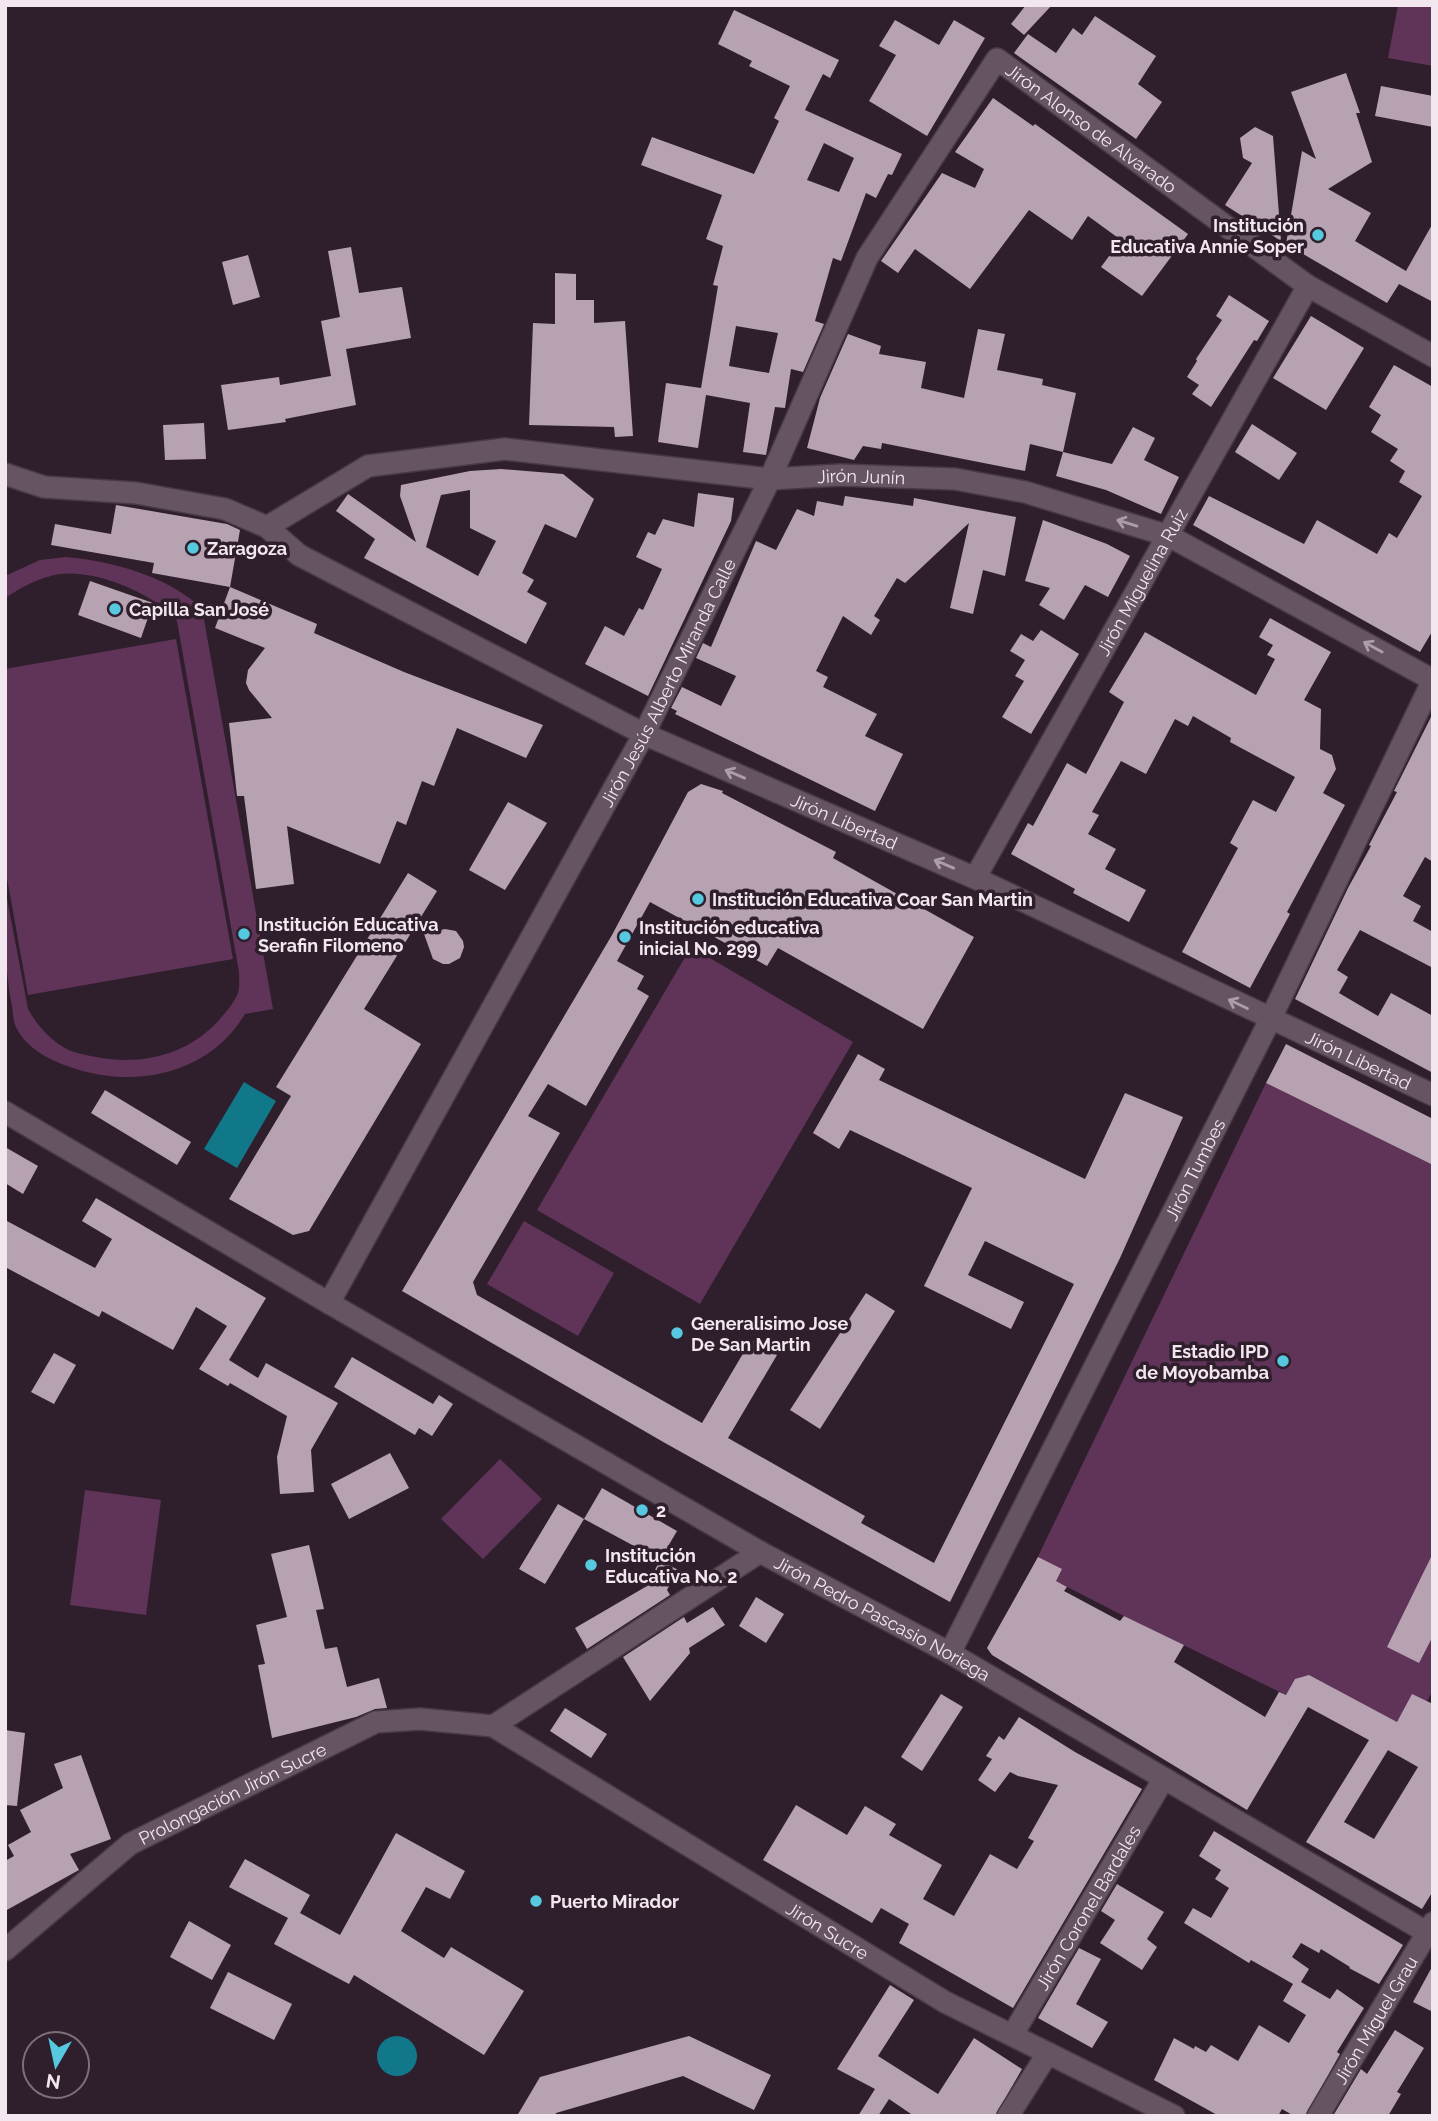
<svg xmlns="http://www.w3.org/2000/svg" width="1438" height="2121" font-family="Raleway,sans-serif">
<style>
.green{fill:#5f3458}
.water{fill:#11788a}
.building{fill:#b7a2b2;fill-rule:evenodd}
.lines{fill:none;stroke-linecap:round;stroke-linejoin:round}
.minor-casing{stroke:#473a44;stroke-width:24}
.minor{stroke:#675463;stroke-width:21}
.oneway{stroke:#ac9ea9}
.poi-dot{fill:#56c9e0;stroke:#2f1f2c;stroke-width:2.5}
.labels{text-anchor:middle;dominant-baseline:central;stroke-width:7;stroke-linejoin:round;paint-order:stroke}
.street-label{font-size:18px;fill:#f2e7ef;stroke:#2f1f2c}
.poi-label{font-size:18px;font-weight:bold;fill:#f2e7ef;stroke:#2f1f2c;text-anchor:start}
</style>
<rect width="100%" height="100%" fill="#2f1f2c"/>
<g class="green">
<path d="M 1398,5 L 1433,5 L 1433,66 L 1388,58 Z"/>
<path d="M 66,557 C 113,561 166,576 202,608 L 273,1009 L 245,1014 C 209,1074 135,1090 70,1067 C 48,1059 27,1049 16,1027 C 13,1021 13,1012 12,1006 C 4,966 5,928 5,888 L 28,1009 C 37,1025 49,1039 65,1048 C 73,1053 86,1055 96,1057 C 141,1066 188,1055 219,1020 C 226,1012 234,1003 238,993 C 240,987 239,979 239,972 L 177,621 C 171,615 165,608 157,603 C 132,586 90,570 60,574 C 40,577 22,587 5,598 L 5,576 L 40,560 Z"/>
<path d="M 176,639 L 233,959 L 28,995 L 5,867 L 5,669 Z"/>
<path d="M 691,947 L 853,1042 L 700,1304 L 537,1210 Z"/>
<path d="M 1266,1083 L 1433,1165 L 1433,1690 L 1398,1756 L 1286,1695 L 1124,1616 L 1032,1569 Z"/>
<path d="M 524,1221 L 614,1273 L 578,1336 L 487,1284 Z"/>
<path d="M 500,1459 L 542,1499 L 483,1559 L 441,1519 Z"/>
<path d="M 85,1490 L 161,1500 L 146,1615 L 70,1605 Z"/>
</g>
<g class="water">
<path d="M 244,1082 L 276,1101 L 237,1168 L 204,1149 Z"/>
<circle cx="397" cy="2056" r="20"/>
</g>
<g class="building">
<path d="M 1026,5 L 1052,5 L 1024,35 L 1011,24 Z"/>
<path d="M 734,10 L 839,60 L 830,78 L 823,74 L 805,110 L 902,154 L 892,175 L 888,174 L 876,198 L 866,193 L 841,261 L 833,258 L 815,321 L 824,324 L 803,372 L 791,369 L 785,408 L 775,407 L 766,455 L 743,452 L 750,403 L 706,395 L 698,448 L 658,442 L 666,383 L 701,388 L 718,286 L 713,285 L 723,246 L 706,239 L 722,195 L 641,165 L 652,137 L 754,174 L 779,121 L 774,118 L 790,86 L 749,66 L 752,61 L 718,44 ZM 824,143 L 854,158 L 839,192 L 807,180 ZM 736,326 L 778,333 L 769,373 L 729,366 Z"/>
<path d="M 1095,16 L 1156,56 L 1138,84 L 1162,102 L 1136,139 L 1014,53 L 1028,34 L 1056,53 L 1073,28 L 1082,35 Z"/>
<path d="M 895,20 L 939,45 L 954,20 L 985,38 L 927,136 L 869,101 L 896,55 L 879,46 Z"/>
<path d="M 1346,73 L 1360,113 L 1356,113 L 1372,162 L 1328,189 L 1371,213 L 1355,241 L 1406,271 L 1433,223 L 1433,302 L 1399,284 L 1387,303 L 1286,244 L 1302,151 L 1316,159 L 1291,92 Z"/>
<path d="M 1381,86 L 1433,96 L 1433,127 L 1375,116 Z"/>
<path d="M 993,98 L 1033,126 L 1035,124 L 1188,234 L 1142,296 L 1101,267 L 1121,240 L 1088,216 L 1072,240 L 1029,210 L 970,289 L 915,249 L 898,273 L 881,261 L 942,173 L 975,188 L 984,169 L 955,152 Z"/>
<path d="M 1255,127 L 1273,136 L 1281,241 L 1225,205 L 1252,163 L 1243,158 L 1240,138 Z"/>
<path d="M 351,247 L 359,293 L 402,287 L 411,338 L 346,349 L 356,405 L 285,419 L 286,422 L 228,430 L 221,385 L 279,377 L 280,385 L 331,376 L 321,321 L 340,317 L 328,251 Z"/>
<path d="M 248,255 L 260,297 L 233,305 L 222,262 Z"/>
<path d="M 555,273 L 576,274 L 576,300 L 594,300 L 594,323 L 625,321 L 633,436 L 615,437 L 614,427 L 529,425 L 533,323 L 555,324 Z"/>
<path d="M 1229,295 L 1269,321 L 1257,341 L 1254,340 L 1211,407 L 1192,394 L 1199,385 L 1187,377 L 1197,361 L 1196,359 L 1222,320 L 1216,316 Z"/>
<path d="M 1311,316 L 1364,348 L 1326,410 L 1273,378 Z"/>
<path d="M 978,329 L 1005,334 L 997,370 L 1043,379 L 1042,385 L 1076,393 L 1063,452 L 1030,444 L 1025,471 L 882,443 L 881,449 L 863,446 L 854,460 L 807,448 L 820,398 L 848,334 L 881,346 L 879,354 L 926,362 L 921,388 L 964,398 Z"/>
<path d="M 1394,365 L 1433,387 L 1433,630 L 1420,652 L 1193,525 L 1209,496 L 1304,544 L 1317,520 L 1377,554 L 1389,533 L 1397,538 L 1422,496 L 1399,482 L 1405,471 L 1390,461 L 1398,449 L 1371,432 L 1381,415 L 1369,407 Z"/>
<path d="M 204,423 L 206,459 L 165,460 L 163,425 Z"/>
<path d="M 1252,424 L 1297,453 L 1279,480 L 1235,452 Z"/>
<path d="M 1133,427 L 1155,438 L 1144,460 L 1179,477 L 1161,514 L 1106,490 L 1056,476 L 1063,452 L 1112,464 Z"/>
<path d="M 501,469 L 563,474 L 594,499 L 576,538 L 545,524 L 522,573 L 534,580 L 527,592 L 547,603 L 526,644 L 364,558 L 375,539 L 336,511 L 348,494 L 416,542 L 400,496 L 401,485 L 470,471 ZM 470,490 L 470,528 L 496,541 L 478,576 L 426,547 L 441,495 Z"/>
<path d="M 698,493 L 734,498 L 731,521 L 648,696 L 585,664 L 605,626 L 624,636 L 639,608 L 643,610 L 662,569 L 636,557 L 648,532 L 655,535 L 663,519 L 694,527 Z"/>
<path d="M 845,496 L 913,506 L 914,498 L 1016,517 L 1005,576 L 983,570 L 973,614 L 950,608 L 969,523 L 905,583 L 897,578 L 874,616 L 880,620 L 871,635 L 843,616 L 816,671 L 828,677 L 823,687 L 877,714 L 865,736 L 903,754 L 875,811 L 675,714 L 677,711 L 671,708 L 682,687 L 721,706 L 736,676 L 696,658 L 703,643 L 711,647 L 756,541 L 776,550 L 797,509 L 814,516 L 817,501 L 843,506 Z"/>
<path d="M 116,505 L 227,524 L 240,530 L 230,587 L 152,573 L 154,563 L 51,545 L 55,524 L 111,534 Z"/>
<path d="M 1043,520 L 1107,544 L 1130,556 L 1108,597 L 1085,585 L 1064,620 L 1039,605 L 1050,588 L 1025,581 Z"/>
<path d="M 90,581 L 153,603 L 141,638 L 78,615 Z"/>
<path d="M 230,587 L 317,624 L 314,633 L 404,672 L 543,725 L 526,758 L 457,728 L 434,786 L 422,781 L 406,825 L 397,821 L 380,864 L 287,826 L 294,884 L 256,889 L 244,796 L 237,796 L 229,723 L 272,718 L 249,690 L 246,683 L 248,670 L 265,648 L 215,628 Z"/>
<path d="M 1270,618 L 1331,652 L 1304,700 L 1321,709 L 1320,749 L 1332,755 L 1336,769 L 1323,793 L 1345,805 L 1287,912 L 1290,914 L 1250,988 L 1182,952 L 1238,848 L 1230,843 L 1253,800 L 1276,812 L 1295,777 L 1230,742 L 1231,738 L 1193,716 L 1188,726 L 1175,719 L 1146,774 L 1121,761 L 1092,812 L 1099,815 L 1088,834 L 1116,849 L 1105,869 L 1146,890 L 1129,922 L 1073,893 L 1075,889 L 1011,854 L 1028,823 L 1033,826 L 1067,763 L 1086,774 L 1124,702 L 1109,692 L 1145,632 L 1256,695 L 1275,659 L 1267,655 L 1273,645 L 1259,637 Z"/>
<path d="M 1041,630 L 1079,654 L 1031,734 L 1002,717 L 1024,681 L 1015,676 L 1025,660 L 1010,651 L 1021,634 L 1033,641 Z"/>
<path d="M 1433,713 L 1433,862 L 1425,857 L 1403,896 L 1421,906 L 1413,921 L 1433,932 L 1433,968 L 1360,930 L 1337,970 L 1348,977 L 1339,993 L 1378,1016 L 1391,993 L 1433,1016 L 1433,1073 L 1295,999 L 1348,888 L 1371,846 L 1369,845 L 1397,792 L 1394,791 Z"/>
<path d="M 701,784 L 723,791 L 722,793 L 836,852 L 833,858 L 974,937 L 923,1029 L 778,948 L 767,966 L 650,902 L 617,961 L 644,976 L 637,989 L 649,996 L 586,1106 L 548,1084 L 528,1116 L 560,1133 L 473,1282 L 477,1295 L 702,1423 L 751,1340 L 777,1355 L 728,1438 L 865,1516 L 861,1523 L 934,1563 L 1074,1284 L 985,1241 L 968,1275 L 1024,1302 L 1011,1329 L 924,1286 L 972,1188 L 850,1130 L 839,1149 L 813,1133 L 858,1054 L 885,1069 L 879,1080 L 1085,1179 L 1125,1093 L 1183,1117 L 1120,1258 L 950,1602 L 665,1443 L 402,1291 L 612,935 L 688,792 Z"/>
<path d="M 508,802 L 547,823 L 505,890 L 469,870 Z"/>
<path d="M 408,873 L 437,891 L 364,1009 L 421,1044 L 309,1231 L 293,1235 L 229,1199 L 291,1096 L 276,1087 Z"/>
<path d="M 445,929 L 456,931 L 463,941 L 464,947 L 460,958 L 449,964 L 443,964 L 433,959 L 424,934 Z"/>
<path d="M 1286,1044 L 1433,1119 L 1433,1165 L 1266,1083 Z"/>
<path d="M 105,1090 L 191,1142 L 177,1165 L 91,1113 Z"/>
<path d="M 5,1147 L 38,1166 L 23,1194 L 5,1183 Z"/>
<path d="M 96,1198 L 266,1298 L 229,1360 L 258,1378 L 266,1363 L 338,1403 L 311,1450 L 314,1492 L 280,1494 L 277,1457 L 287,1416 L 230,1383 L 228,1386 L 199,1369 L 227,1326 L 196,1307 L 173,1350 L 102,1311 L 99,1317 L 5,1267 L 5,1220 L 95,1268 L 112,1239 L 82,1221 Z"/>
<path d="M 866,1293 L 895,1311 L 820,1429 L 790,1410 Z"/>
<path d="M 54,1353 L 76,1365 L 54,1404 L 31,1392 Z"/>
<path d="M 352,1357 L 433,1404 L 439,1395 L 453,1404 L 432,1436 L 419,1428 L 415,1435 L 334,1387 Z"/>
<path d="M 390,1453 L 409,1488 L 349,1519 L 331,1484 Z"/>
<path d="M 602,1488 L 677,1531 L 660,1560 L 584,1519 Z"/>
<path d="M 558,1504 L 584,1519 L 545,1584 L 519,1569 Z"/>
<path d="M 309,1545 L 324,1609 L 316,1610 L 325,1649 L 337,1647 L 347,1687 L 379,1678 L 387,1708 L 375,1709 L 356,1717 L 272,1738 L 258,1665 L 265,1664 L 256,1625 L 287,1617 L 271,1554 Z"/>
<path d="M 1433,1553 L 1433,1636 L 1419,1663 L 1387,1647 Z"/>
<path d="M 1038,1557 L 1062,1569 L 1056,1581 L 1067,1587 L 1064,1591 L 1120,1621 L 1124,1616 L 1184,1645 L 1174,1662 L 1265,1717 L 1279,1692 L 1286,1695 L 1295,1679 L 1309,1675 L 1397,1722 L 1412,1694 L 1433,1704 L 1433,1891 L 1422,1909 L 1306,1842 L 1369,1740 L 1308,1707 L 1247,1810 L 992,1655 L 987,1648 ZM 1388,1750 L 1418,1767 L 1374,1839 L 1344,1822 Z"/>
<path d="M 660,1560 L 678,1570 L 667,1590 L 670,1595 L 587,1649 L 575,1628 L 647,1586 Z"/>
<path d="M 756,1597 L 784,1614 L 766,1643 L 739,1626 Z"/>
<path d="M 713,1607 L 725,1625 L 689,1648 L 690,1653 L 650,1701 L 623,1657 L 684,1617 L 687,1623 Z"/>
<path d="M 941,1694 L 963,1707 L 922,1771 L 901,1757 Z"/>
<path d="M 565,1708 L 607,1734 L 591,1758 L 550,1731 Z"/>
<path d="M 1019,1717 L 1075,1752 L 1142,1789 L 1013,2008 L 899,1943 L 909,1924 L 881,1908 L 872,1923 L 763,1860 L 796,1805 L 847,1835 L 865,1806 L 896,1824 L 889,1835 L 942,1865 L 923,1899 L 954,1916 L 990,1854 L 1017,1869 L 1034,1841 L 1028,1838 L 1058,1785 L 1018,1776 L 1010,1772 L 995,1792 L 978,1780 L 992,1759 L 986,1756 L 999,1736 L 1004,1740 Z"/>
<path d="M 5,1730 L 25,1733 L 17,1806 L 5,1805 Z"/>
<path d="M 81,1755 L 111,1839 L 70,1854 L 79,1870 L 5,1911 L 5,1861 L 14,1856 L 8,1845 L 31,1832 L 20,1810 L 63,1788 L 54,1764 Z"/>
<path d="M 1214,1831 L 1403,1945 L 1379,1984 L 1349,1968 L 1350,1967 L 1321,1949 L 1319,1953 L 1301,1943 L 1292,1957 L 1309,1969 L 1301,1982 L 1330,1999 L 1337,1989 L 1364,2008 L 1337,2052 L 1340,2054 L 1305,2116 L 1294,2116 L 1282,2109 L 1278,2116 L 1219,2116 L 1154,2080 L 1174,2038 L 1194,2049 L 1195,2046 L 1206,2052 L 1211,2045 L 1238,2061 L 1259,2025 L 1289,2043 L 1306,2015 L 1283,2001 L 1293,1984 L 1251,1960 L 1249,1963 L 1184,1923 L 1193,1908 L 1211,1918 L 1229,1888 L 1215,1879 L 1221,1870 L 1199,1856 Z"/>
<path d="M 396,1833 L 465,1871 L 450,1899 L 426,1887 L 401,1931 L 444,1958 L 451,1947 L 524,1991 L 484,2055 L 354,1975 L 349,1984 L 274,1944 L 288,1918 L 229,1887 L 245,1859 L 310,1895 L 300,1913 L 340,1935 Z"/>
<path d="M 1117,1884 L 1164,1912 L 1147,1939 L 1157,1947 L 1142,1970 L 1100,1943 L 1115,1920 L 1101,1911 Z"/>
<path d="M 189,1921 L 231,1945 L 212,1980 L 170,1957 Z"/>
<path d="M 1079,1948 L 1101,1959 L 1076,2004 L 1108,2022 L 1092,2048 L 1038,2018 Z"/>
<path d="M 1433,1965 L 1433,2012 L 1413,2002 Z"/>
<path d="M 228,1972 L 292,2004 L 274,2040 L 210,2008 Z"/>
<path d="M 890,1985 L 914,2000 L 878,2056 L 938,2094 L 974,2038 L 1022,2069 L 995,2116 L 914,2116 L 889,2099 L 878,2116 L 858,2116 L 875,2089 L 837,2069 Z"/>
<path d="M 1395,2030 L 1424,2048 L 1397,2092 L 1401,2094 L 1388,2116 L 1333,2116 L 1361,2069 L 1367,2074 Z"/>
<path d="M 689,2036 L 771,2075 L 754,2110 L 683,2076 L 556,2113 L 555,2116 L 517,2116 L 540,2077 Z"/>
</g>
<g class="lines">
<defs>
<g id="minor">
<path id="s1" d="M 5,474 L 44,487 L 136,493 L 225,509 L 267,527 L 299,555 L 644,734 L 975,878 L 1433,1095"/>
<path id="s2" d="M 267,527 L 368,466 L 505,449 L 770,479 L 840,475 L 955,479 L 1025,492 L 1169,536 L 1433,680"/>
<path id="s3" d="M 975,878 L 1308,286"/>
<path id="s4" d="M 5,1112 L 329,1303 L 760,1552 L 950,1653 L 1433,1936"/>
<path id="s5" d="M 329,1303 L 644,734 L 770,479 L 867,258 L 997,59 L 1308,286 L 1433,356"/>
<path id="s6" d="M 950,1653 L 1270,1020 L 1433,680"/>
<path d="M 493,1726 L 760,1552"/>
<path id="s7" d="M 5,1950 L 130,1844 L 376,1722 L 420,1719 L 493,1726 L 945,2002 L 1174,2116"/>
<path id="s8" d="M 1013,2034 L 1163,1780"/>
<path d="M 1008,2116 L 1048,2053"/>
<path id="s9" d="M 1318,2116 L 1433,1923"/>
</g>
</defs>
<use href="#minor" class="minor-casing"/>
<use href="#minor" class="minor"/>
</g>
<defs><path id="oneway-shaft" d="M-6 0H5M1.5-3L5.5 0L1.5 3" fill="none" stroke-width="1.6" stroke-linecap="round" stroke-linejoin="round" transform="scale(1.75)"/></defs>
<g class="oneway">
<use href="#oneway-shaft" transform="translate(1127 523) rotate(-163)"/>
<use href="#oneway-shaft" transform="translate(1373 647) rotate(-151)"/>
<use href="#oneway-shaft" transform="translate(735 774) rotate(-157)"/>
<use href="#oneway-shaft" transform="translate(944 864) rotate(-157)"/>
<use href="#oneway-shaft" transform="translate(1238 1004) rotate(-154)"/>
</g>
<g class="poi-dot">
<circle cx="1318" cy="235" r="7"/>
<circle cx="193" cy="548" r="7"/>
<circle cx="115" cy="609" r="7"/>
<circle cx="698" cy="899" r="7"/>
<circle cx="244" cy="934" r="7"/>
<circle cx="625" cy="937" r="7"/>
<circle cx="677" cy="1333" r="7"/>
<circle cx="1283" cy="1361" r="7"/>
<circle cx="642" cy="1510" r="7"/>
<circle cx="591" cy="1565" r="7"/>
<circle cx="536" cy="1901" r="7"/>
</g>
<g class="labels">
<g class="street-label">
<text stroke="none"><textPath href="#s5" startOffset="1531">Jirón Alonso de Alvarado</textPath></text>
<text stroke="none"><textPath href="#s2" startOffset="614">Jirón Junín</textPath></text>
<text stroke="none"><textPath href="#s3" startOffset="340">Jirón Miguelina Ruiz</textPath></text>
<text stroke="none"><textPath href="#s5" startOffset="707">Jirón Jesús Alberto Miranda Calle</textPath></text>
<text stroke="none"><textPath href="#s1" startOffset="919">Jirón Libertad</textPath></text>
<text stroke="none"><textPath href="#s1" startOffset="1486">Jirón Libertad</textPath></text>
<text stroke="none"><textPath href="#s6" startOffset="542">Jirón Tumbes</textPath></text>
<text stroke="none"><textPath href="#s4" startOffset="1013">Jirón Pedro Pascasio Noriega</textPath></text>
<text stroke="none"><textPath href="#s7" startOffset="278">Prolongación Jirón Sucre</textPath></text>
<text stroke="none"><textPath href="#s8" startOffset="147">Jirón Coronel Bardales</textPath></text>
<text stroke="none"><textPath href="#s7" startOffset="948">Jirón Sucre</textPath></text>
<text stroke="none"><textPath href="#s9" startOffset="112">Jirón Miguel Grau</textPath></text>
</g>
<g class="poi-label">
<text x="1304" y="225" text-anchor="end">Institución<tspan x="1304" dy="21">Educativa Annie Soper</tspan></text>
<text x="207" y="548">Zaragoza</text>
<text x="129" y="609">Capilla San José</text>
<text x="712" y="899">Institución Educativa Coar San Martin</text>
<text x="258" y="924">Institución Educativa<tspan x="258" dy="21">Serafin Filomeno</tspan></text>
<text x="639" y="927">Institución educativa<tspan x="639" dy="21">inicial No. 299</tspan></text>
<text x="691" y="1323">Generalisimo Jose<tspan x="691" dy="21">De San Martin</tspan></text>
<text x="1269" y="1351" text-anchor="end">Estadio IPD<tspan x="1269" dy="21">de Moyobamba</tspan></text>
<text x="656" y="1510">2</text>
<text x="605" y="1555">Institución<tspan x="605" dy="21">Educativa No. 2</tspan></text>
<text x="550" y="1901">Puerto Mirador</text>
</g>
</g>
<rect width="1438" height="2121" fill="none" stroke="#f2e7ef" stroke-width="14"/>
<g transform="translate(56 2065) rotate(189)"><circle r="33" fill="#2f1f2c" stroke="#7d6f7a" stroke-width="2"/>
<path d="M0-5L12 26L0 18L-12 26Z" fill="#56c9e0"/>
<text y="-10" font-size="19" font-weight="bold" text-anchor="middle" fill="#f2e7ef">N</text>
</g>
</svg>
